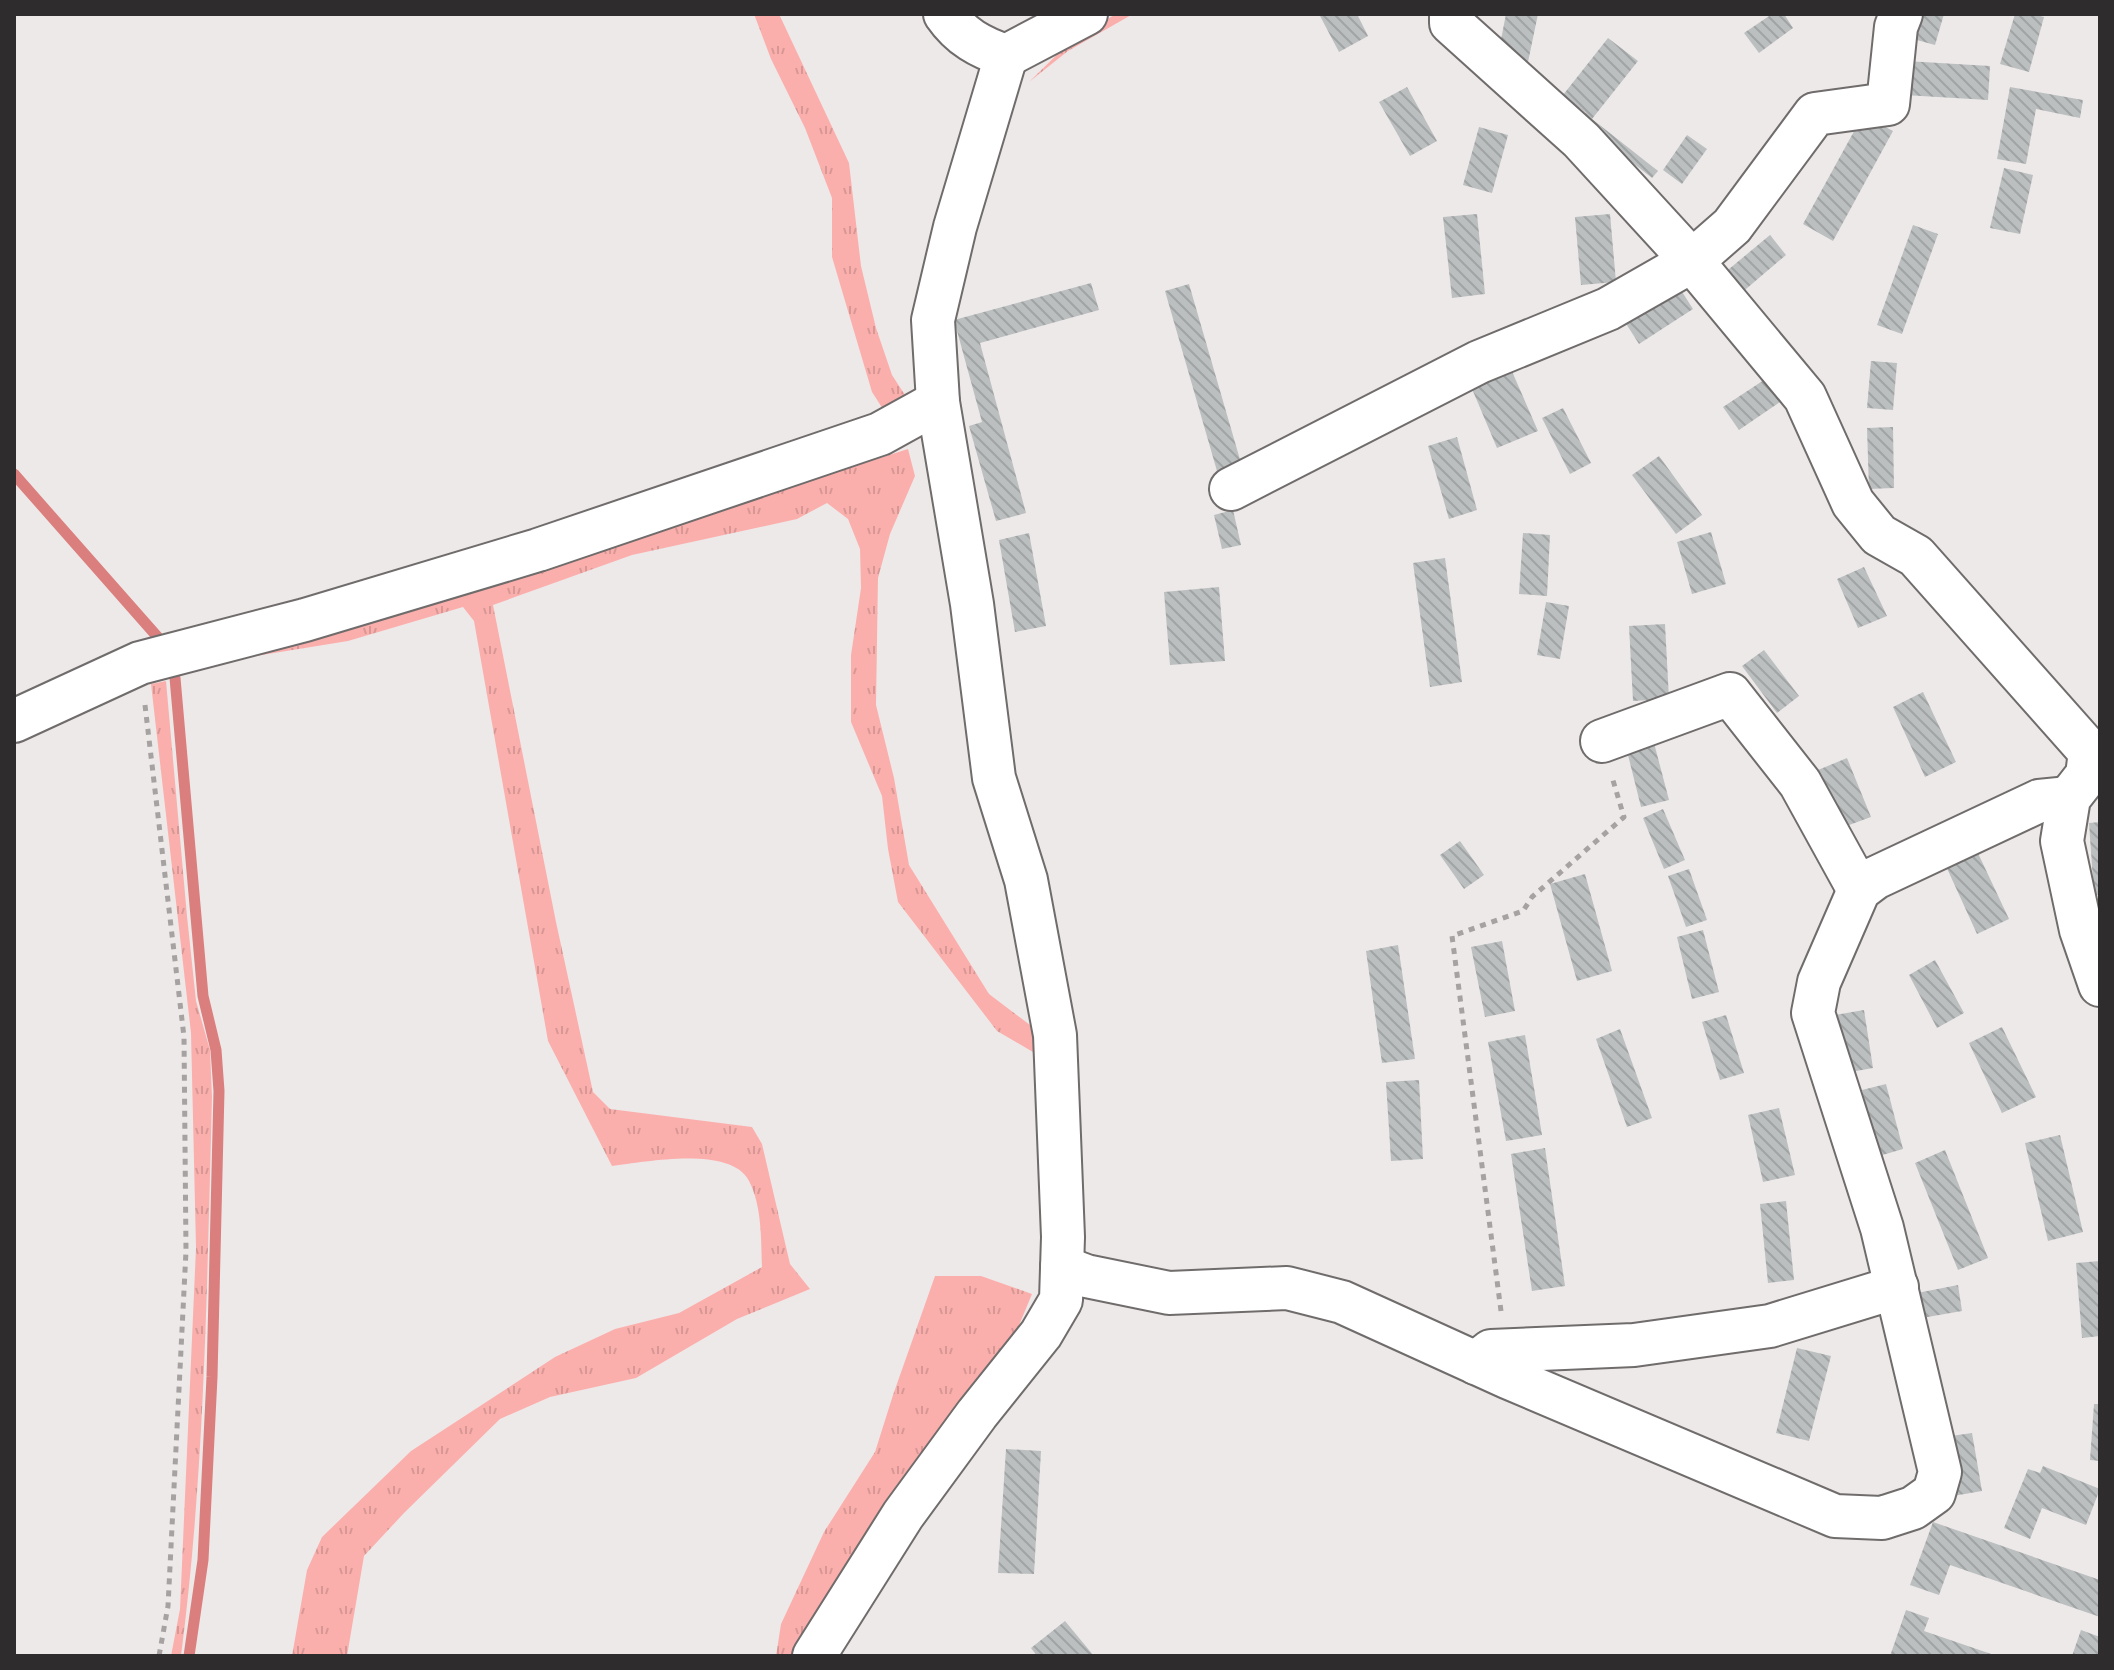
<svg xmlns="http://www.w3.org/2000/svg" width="2114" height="1670" font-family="'Nunito Sans',sans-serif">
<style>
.grass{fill:url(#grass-tufts)}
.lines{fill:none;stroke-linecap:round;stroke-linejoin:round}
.stream{stroke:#da7f7d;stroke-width:11}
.building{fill:url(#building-back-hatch)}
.minor-casing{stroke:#706c6c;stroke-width:46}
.path{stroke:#a6a2a2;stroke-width:5;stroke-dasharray:6 6;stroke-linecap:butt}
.minor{stroke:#fff;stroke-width:42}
</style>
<defs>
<pattern id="grass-tufts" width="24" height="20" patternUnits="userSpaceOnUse" patternTransform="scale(2)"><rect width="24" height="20" fill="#fbafac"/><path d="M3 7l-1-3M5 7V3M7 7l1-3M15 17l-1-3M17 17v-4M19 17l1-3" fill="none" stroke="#d79794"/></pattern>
<pattern id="building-back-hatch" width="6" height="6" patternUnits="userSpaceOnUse" patternTransform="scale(2)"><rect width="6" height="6" fill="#bbbfc0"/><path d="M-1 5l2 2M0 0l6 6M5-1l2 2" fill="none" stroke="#a1a4a5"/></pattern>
</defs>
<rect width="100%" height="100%" fill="#eee9e9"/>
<g class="grass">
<path d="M 754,14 L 779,14 L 849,163 L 861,266 L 876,328 L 892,375 L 905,395 L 888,417 L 872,392 L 832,257 L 832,198 L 805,128 L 771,59 Z"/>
<path d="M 1116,14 L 1133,14 L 1068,51 L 1029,82 L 1073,39 Z"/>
<path d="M 908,449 L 915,476 L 890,534 L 878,578 L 876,705 L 894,778 L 909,865 L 989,994 L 1034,1028 L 1038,1055 L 997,1031 L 898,902 L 888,849 L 882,796 L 851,722 L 851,655 L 861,588 L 860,549 L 848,519 L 827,503 L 797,519 L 632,555 L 493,605 L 556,922 L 593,1092 L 610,1109 L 752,1127 L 762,1144 L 790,1264 L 810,1289 L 737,1319 L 636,1378 L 550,1397 L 500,1419 L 404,1513 L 364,1556 L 347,1656 L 292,1656 L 307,1570 L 322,1537 L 411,1451 L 555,1357 L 615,1329 L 679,1313 L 762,1267 C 761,1239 762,1206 749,1181 C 731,1145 645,1162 612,1166 L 548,1041 L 474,621 L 463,607 L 348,641 L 188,667 L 660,528 Z"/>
<path d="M 166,681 L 187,916 L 196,1001 L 210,1050 L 212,1097 C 207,1283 205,1471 181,1656 L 171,1656 L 180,1609 L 196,1248 L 191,1033 L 151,684 Z"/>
<path d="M 935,1276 L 981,1276 L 1032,1294 L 1010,1347 L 793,1656 L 776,1656 L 781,1624 L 824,1532 L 875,1452 L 893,1395 Z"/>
</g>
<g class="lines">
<g class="stream">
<path d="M 14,474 L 162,642"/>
<path d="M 175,678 L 203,996 L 216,1050 L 219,1091 L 212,1377 L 203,1560 L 189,1656"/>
</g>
</g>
<g class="building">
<path d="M 1319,14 L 1357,14 L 1368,36 L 1339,52 Z"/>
<path d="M 1506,14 L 1538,14 L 1528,62 L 1498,55 Z"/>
<path d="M 1772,14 L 1784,14 L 1793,28 L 1759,53 L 1744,33 Z"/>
<path d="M 1913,14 L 1944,14 L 1935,45 L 1906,37 Z"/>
<path d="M 2015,14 L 2032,14 L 2044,17 L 2029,72 L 2000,64 Z"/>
<path d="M 1608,38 L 1638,61 L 1592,119 L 1658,171 L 1652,178 L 1580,121 L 1586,113 L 1563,95 Z"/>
<path d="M 1906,61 L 1990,66 L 1988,100 L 1904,95 Z"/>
<path d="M 1407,87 L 1437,141 L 1410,156 L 1379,102 Z"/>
<path d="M 2010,87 L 2083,100 L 2080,118 L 2036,109 L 2026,164 L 1997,159 Z"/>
<path d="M 1863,115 L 1893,131 L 1833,241 L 1803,224 Z"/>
<path d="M 1479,127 L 1508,135 L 1492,193 L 1463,185 Z"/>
<path d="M 1687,135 L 1707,149 L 1682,184 L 1663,170 Z"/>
<path d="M 2004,168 L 2033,175 L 2020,234 L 1990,228 Z"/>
<path d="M 1477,214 L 1485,294 L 1452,298 L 1443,217 Z"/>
<path d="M 1610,214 L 1616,282 L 1581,285 L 1575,217 Z"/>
<path d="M 1913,225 L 1938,234 L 1902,334 L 1877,325 Z"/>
<path d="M 1770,235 L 1786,255 L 1739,295 L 1723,274 Z"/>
<path d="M 1091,283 L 1099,310 L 980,343 L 1026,513 L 996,521 L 969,426 L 982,422 L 954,320 Z"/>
<path d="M 1189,284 L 1241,463 L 1217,471 L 1165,291 Z"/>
<path d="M 1679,287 L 1693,309 L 1639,344 L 1625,322 Z"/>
<path d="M 1507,360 L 1538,431 L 1497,448 L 1467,377 Z"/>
<path d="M 1871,361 L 1897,363 L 1893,410 L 1867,408 Z"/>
<path d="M 1770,376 L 1786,398 L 1739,430 L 1723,407 Z"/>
<path d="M 1563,408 L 1591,463 L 1570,474 L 1542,418 Z"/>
<path d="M 1893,427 L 1894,488 L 1869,489 L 1867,428 Z"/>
<path d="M 1457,437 L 1477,510 L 1449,519 L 1428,446 Z"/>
<path d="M 1659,456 L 1702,515 L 1676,534 L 1632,475 Z"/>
<path d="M 1233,510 L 1241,545 L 1222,549 L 1214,515 Z"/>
<path d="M 1711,532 L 1726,584 L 1692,594 L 1677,542 Z"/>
<path d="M 1029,533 L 1046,626 L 1015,632 L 999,540 Z"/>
<path d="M 1523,533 L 1550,535 L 1547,596 L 1519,594 Z"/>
<path d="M 1445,558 L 1462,682 L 1430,687 L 1413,563 Z"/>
<path d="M 1864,567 L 1887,616 L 1858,628 L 1837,579 Z"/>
<path d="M 1219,587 L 1225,661 L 1170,665 L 1164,592 Z"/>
<path d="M 1546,602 L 1569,606 L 1560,659 L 1537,655 Z"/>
<path d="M 1665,624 L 1669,699 L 1633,701 L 1629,626 Z"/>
<path d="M 1764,650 L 1799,696 L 1777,713 L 1742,666 Z"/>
<path d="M 1923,692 L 1956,762 L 1925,777 L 1893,707 Z"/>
<path d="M 1654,743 L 1669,800 L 1641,807 L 1627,751 Z"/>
<path d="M 1847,758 L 1871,817 L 1841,828 L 1818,770 Z"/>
<path d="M 1663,809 L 1685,860 L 1664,869 L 1643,818 Z"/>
<path d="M 2100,822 L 2100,895 L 2094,895 L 2089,823 Z"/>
<path d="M 1460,841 L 1484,875 L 1464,889 L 1440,855 Z"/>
<path d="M 1976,849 L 2009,919 L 1977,934 L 1945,864 Z"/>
<path d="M 1689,869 L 1707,920 L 1686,927 L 1668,876 Z"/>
<path d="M 1585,874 L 1612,971 L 1577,981 L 1550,884 Z"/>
<path d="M 1703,930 L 1719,992 L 1692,999 L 1677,937 Z"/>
<path d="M 1502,941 L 1515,1011 L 1485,1017 L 1471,947 Z"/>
<path d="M 1398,945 L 1415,1059 L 1382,1063 L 1366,951 Z"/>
<path d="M 1935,960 L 1964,1013 L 1937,1028 L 1909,975 Z"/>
<path d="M 1864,1010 L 1873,1068 L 1845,1073 L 1835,1015 Z"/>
<path d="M 1726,1015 L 1744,1073 L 1720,1080 L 1702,1022 Z"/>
<path d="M 2002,1027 L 2036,1097 L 2002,1113 L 1969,1043 Z"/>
<path d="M 1620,1029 L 1652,1118 L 1627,1127 L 1596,1039 Z"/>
<path d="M 1525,1035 L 1542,1135 L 1506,1141 L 1488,1042 Z"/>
<path d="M 1419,1080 L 1423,1159 L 1391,1161 L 1386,1082 Z"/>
<path d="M 1886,1084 L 1903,1149 L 1879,1156 L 1862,1090 Z"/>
<path d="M 1779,1108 L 1795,1175 L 1763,1182 L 1748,1115 Z"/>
<path d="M 2060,1135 L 2083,1232 L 2048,1241 L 2025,1143 Z"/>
<path d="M 1545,1148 L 1565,1286 L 1532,1291 L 1511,1154 Z"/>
<path d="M 1945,1150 L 1988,1258 L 1958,1270 L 1915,1163 Z"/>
<path d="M 1786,1201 L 1794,1280 L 1768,1283 L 1760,1204 Z"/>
<path d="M 2100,1261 L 2100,1336 L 2082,1338 L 2076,1263 Z"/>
<path d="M 1958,1285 L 1962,1311 L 1916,1319 L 1912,1294 Z"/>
<path d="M 1797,1348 L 1831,1356 L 1809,1441 L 1776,1433 Z"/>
<path d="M 2094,1404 L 2100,1404 L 2100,1461 L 2090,1460 Z"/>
<path d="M 1972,1433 L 1982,1491 L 1953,1496 L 1944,1437 Z"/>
<path d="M 1006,1449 L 1041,1451 L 1034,1574 L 998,1573 Z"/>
<path d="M 2043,1466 L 2100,1489 L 2086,1525 L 2042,1508 L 2030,1539 L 2004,1528 L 2028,1469 L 2040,1473 Z"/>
<path d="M 1933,1522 L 2100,1580 L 2100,1617 L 1950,1565 L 1939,1595 L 1910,1585 Z"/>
<path d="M 1906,1610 L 1929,1618 L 1924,1631 L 1997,1656 L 1890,1656 Z"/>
<path d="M 1065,1621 L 1094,1656 L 1037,1656 L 1031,1648 Z"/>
<path d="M 2081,1630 L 2100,1637 L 2100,1656 L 2072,1656 Z"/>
</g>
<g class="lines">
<defs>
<g id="minor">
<path d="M 945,14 C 961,37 980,47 1006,56 L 1086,14"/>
<path d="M 1451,14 L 1451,23 L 1581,140 L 1692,261 L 1805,397 L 1853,503 L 1879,535 L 1916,556 L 2090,752 L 2087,775 L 2069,798 L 2062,841 L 2081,930 L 2100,985"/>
<path d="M 1231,489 L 1479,362 L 1608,309 L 1692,261 L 1732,226 L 1815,114 L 1888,104 L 1896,27 L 1901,14"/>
<path d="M 14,721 L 140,663 L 305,620 L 538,550 L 880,434 L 938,402"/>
<path d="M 1602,741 L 1730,694 L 1800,783 L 1859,890"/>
<path d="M 1062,1267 L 1086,1276 L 1169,1293 L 1287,1288 L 1342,1302 L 1507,1377 L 1835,1516 L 1882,1518 L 1913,1508 L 1934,1493 L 1940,1472 L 1882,1228 L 1813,1013 L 1819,982 L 1859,890 L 1875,878 L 2039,801 L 2069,798"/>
<path d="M 1476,1363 L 1491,1351 L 1634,1345 L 1770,1326 L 1897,1287"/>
<path d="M 814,1656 L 903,1515 L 977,1414 L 1041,1334 L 1061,1300 L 1063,1237 L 1055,1035 L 1026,880 L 994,778 L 972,604 L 938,402 L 933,320 L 955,227 L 1006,56"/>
</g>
</defs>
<use href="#minor" class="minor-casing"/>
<g class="path">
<path d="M 145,705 L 184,1037 L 186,1251 L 168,1606 L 159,1656"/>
<path d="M 1501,1311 L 1452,936 L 1523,911 L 1532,897 L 1624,817 L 1612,777"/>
</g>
<use href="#minor" class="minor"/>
</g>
<rect width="2114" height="1670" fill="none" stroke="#2e2c2c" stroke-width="32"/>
</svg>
